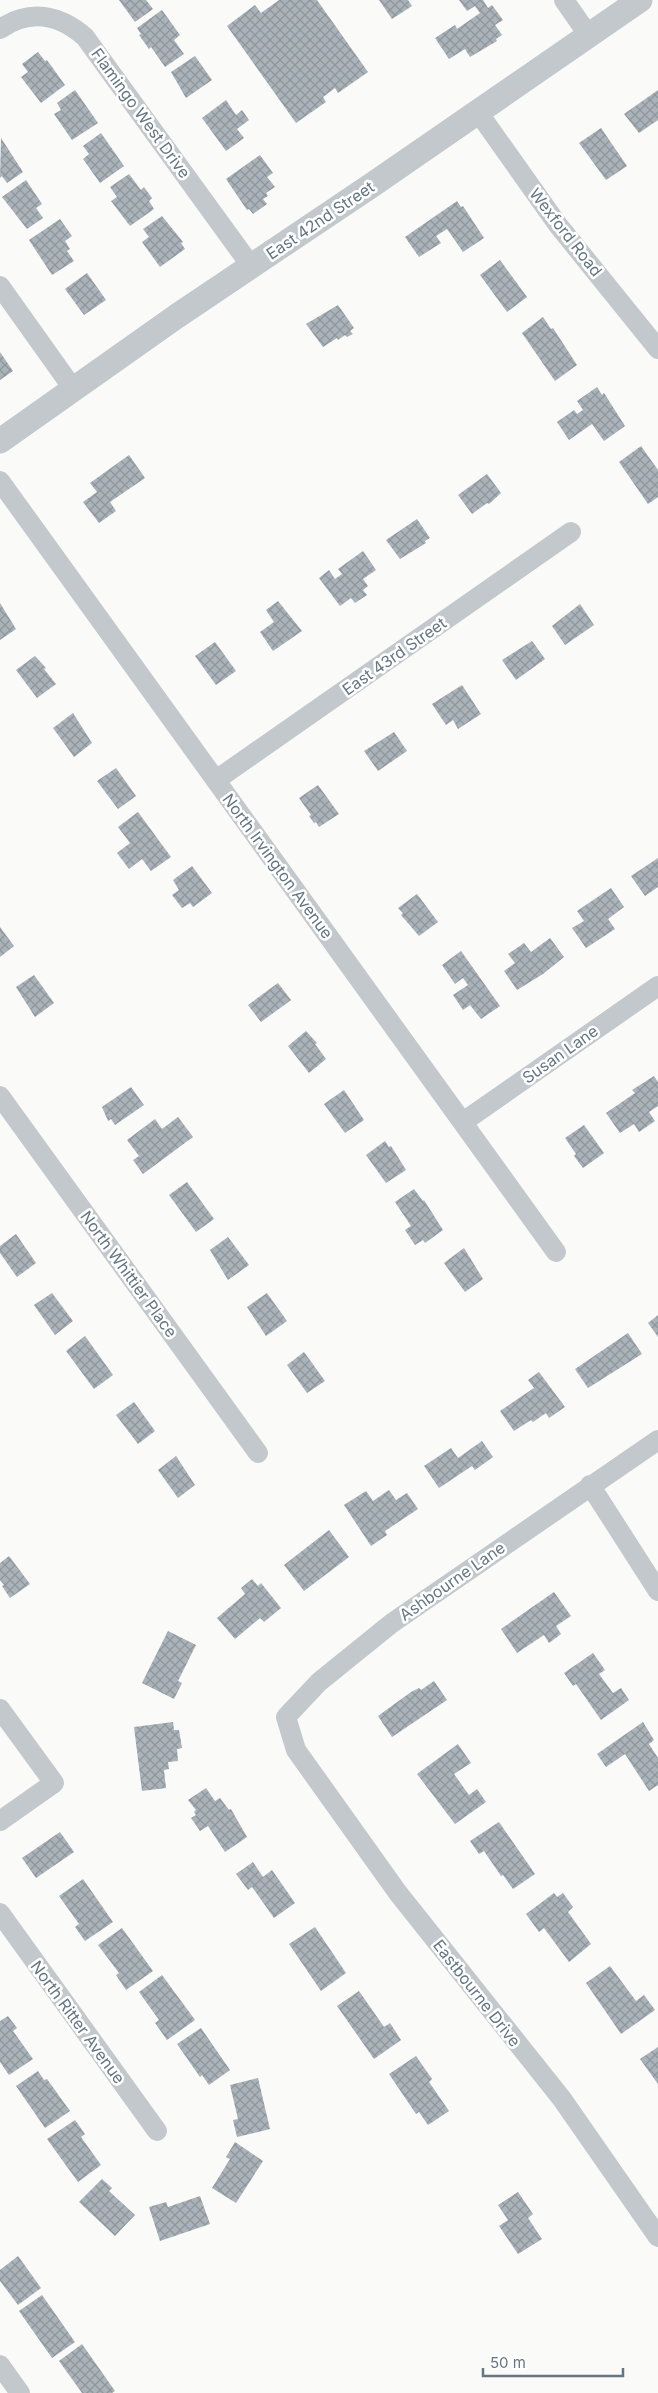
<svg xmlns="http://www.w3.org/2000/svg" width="658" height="2393" font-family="Inter,sans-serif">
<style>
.building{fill:url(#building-cross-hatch)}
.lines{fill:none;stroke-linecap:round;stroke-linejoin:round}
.minor{stroke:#c3c8cc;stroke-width:20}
.tertiary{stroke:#c3c8cc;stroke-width:25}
.labels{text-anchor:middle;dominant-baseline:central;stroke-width:5;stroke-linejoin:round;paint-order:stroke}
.street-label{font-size:16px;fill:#657683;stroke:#fff}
</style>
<defs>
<pattern id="building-cross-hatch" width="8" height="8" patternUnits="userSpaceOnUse" patternTransform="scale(1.25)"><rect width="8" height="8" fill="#aab3b9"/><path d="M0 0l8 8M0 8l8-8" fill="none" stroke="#8e969c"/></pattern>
</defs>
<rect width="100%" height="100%" fill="#fafaf8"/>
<g class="building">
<path d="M 119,0 L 146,0 L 153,9 L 135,22 Z"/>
<path d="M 279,0 L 317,0 L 368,72 L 338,93 L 335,88 L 323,97 L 326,102 L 296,123 L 227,26 L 255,5 L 261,13 Z"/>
<path d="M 379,0 L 408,0 L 412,6 L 392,19 Z"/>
<path d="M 459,0 L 483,0 L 488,8 L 492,5 L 503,20 L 495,25 L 502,35 L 496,39 L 497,41 L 470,57 L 465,49 L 449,59 L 435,38 L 455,25 L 457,29 L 480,13 L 475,6 L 467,11 Z"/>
<path d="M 162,10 L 180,35 L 174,40 L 184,54 L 165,67 L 151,47 L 149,49 L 139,35 L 141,34 L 137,28 Z"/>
<path d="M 38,52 L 45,61 L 47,60 L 65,85 L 41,103 L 21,77 L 28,72 L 22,64 Z"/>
<path d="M 195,56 L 212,80 L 186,98 L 171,72 Z"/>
<path d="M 75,90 L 98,123 L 72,140 L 54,114 L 61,110 L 57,103 Z"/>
<path d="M 658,90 L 658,120 L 639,133 L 624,114 Z"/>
<path d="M 226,100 L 236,115 L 242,110 L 249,120 L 237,129 L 244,138 L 226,151 L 202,118 Z"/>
<path d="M 601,128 L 627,166 L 606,180 L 579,143 Z"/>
<path d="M 101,133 L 124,166 L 100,183 L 83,159 L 89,154 L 83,146 Z"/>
<path d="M 1,138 L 23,172 L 7,183 L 2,176 L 0,178 Z"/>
<path d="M 260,155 L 273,173 L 267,177 L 275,187 L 266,193 L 268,196 L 263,199 L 267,204 L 253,214 L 249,209 L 247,210 L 226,179 Z"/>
<path d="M 129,174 L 141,190 L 144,187 L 152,198 L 149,201 L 154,209 L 130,226 L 111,201 L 117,197 L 110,187 Z"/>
<path d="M 26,180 L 42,204 L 36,208 L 43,218 L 27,229 L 2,197 Z"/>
<path d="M 457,201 L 461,207 L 463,206 L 484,238 L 463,252 L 447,229 L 436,236 L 441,243 L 419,257 L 405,237 Z"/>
<path d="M 162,216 L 183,242 L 181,243 L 185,249 L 160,267 L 142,242 L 149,237 L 143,229 Z"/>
<path d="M 60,219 L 72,236 L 65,241 L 70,249 L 67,251 L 74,261 L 52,275 L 29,240 Z"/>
<path d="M 500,260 L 527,297 L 507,312 L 480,275 Z"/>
<path d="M 87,273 L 106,300 L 84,315 L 65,289 Z"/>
<path d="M 338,305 L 354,328 L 350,331 L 353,334 L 347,337 L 345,335 L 338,340 L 337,338 L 323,347 L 306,324 Z"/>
<path d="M 543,317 L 551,329 L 553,328 L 577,365 L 555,381 L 522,333 Z"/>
<path d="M 0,352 L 13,371 L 0,380 Z"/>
<path d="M 597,387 L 602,395 L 604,393 L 625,426 L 604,441 L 592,424 L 569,440 L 557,422 L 574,410 L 577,414 L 583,410 L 577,401 Z"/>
<path d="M 641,446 L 658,470 L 658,497 L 648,504 L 619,462 Z"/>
<path d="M 129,455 L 145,478 L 110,502 L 116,511 L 99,523 L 83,502 L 97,492 L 90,483 Z"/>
<path d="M 487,474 L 501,493 L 489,504 L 487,503 L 472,514 L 458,495 Z"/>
<path d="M 417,519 L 430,538 L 425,541 L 426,543 L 400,559 L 386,540 Z"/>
<path d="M 363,551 L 376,570 L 363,579 L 368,586 L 363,590 L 367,595 L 355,603 L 351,598 L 340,606 L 319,578 L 329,570 L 335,579 L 342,574 L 338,569 Z"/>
<path d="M 278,601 L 302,631 L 273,651 L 260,632 L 274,622 L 266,610 Z"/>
<path d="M 0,603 L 16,629 L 0,640 Z"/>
<path d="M 580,604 L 594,625 L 565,645 L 552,626 Z"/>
<path d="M 532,641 L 545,659 L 516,680 L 502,660 Z"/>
<path d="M 215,642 L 236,671 L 216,685 L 195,656 Z"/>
<path d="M 35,656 L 46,668 L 44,669 L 56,684 L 37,698 L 16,670 Z"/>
<path d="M 462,685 L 481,714 L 458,729 L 453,720 L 446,725 L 432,704 Z"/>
<path d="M 73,713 L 92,743 L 74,757 L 53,728 Z"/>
<path d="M 394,732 L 407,751 L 378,771 L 364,751 Z"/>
<path d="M 116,768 L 136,796 L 118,809 L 97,781 Z"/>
<path d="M 318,785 L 339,814 L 319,827 L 316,822 L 314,823 L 309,816 L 311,815 L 299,798 Z"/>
<path d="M 138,812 L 171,857 L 151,871 L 142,859 L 129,869 L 117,853 L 130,843 L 118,827 Z"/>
<path d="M 658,858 L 658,887 L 645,896 L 631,876 Z"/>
<path d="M 192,866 L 212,893 L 193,907 L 190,903 L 182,908 L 172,895 L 179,890 L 173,880 Z"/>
<path d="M 611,888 L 624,907 L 608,919 L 615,929 L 586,948 L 572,928 L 584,921 L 577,911 Z"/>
<path d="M 417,894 L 438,922 L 419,936 L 401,915 L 403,913 L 398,908 Z"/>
<path d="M 0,927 L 14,946 L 0,957 Z"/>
<path d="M 550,938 L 564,957 L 543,974 L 517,990 L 504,971 L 515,963 L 508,954 L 524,943 L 531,952 Z"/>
<path d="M 461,951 L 500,1006 L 481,1019 L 470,1005 L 463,1010 L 453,995 L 468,985 L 463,978 L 455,984 L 442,965 Z"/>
<path d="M 34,975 L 54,1003 L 35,1017 L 16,987 Z"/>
<path d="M 278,983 L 291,1000 L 261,1022 L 248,1005 Z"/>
<path d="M 306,1031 L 317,1043 L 315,1044 L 326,1059 L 309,1073 L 288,1046 Z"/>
<path d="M 654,1076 L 658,1082 L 658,1106 L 649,1112 L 655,1121 L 639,1132 L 634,1124 L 620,1133 L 606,1113 L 635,1093 L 632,1090 Z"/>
<path d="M 131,1087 L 144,1105 L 115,1125 L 111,1119 L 108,1121 L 102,1107 Z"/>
<path d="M 344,1090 L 364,1120 L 345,1133 L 324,1104 Z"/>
<path d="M 178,1117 L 193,1137 L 143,1174 L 133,1160 L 139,1156 L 127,1140 L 155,1119 L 162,1129 Z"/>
<path d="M 584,1125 L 604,1153 L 583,1168 L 574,1156 L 576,1154 L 565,1138 Z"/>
<path d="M 385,1141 L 389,1147 L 391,1146 L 406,1170 L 386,1183 L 366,1155 Z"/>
<path d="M 187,1182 L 214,1219 L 196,1232 L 169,1195 Z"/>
<path d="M 414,1189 L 423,1201 L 424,1200 L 443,1230 L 425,1243 L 423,1240 L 415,1245 L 405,1230 L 411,1226 L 395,1202 Z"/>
<path d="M 16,1234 L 36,1263 L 17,1277 L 0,1253 L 0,1246 Z"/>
<path d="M 228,1237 L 249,1265 L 228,1280 L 210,1250 Z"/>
<path d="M 464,1248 L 483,1279 L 465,1292 L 444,1263 Z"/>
<path d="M 52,1293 L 73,1321 L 55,1335 L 34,1305 Z"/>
<path d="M 267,1293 L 287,1321 L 266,1336 L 247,1307 Z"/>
<path d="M 658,1315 L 658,1337 L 648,1323 Z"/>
<path d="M 628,1333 L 642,1354 L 588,1388 L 575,1369 Z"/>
<path d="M 85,1336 L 113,1375 L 94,1389 L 66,1351 Z"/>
<path d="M 304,1352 L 325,1381 L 307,1393 L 287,1365 Z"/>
<path d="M 539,1372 L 565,1407 L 549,1418 L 546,1413 L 533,1422 L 531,1420 L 514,1431 L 500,1411 L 534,1388 L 528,1380 Z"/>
<path d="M 134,1402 L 155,1431 L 138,1444 L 116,1415 Z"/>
<path d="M 482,1441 L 493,1457 L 475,1470 L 472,1466 L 439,1488 L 424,1466 L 451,1448 L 458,1458 Z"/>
<path d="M 176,1456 L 195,1485 L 178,1498 L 158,1470 Z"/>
<path d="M 389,1490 L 396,1500 L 407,1493 L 418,1509 L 385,1531 L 387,1535 L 371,1546 L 344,1505 L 366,1491 L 373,1501 Z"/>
<path d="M 329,1530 L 349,1557 L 304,1591 L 284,1565 Z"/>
<path d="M 9,1556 L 30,1584 L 10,1598 L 2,1586 L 4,1585 L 0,1580 L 0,1563 Z"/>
<path d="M 252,1579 L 258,1586 L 261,1583 L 281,1608 L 264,1622 L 260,1618 L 235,1639 L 217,1618 L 245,1594 L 241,1588 Z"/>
<path d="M 554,1592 L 571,1616 L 556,1626 L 561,1634 L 549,1643 L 544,1635 L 517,1653 L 501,1629 Z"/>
<path d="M 168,1631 L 196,1645 L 178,1681 L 182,1683 L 174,1699 L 142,1683 Z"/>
<path d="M 593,1653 L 605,1670 L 599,1674 L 613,1693 L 621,1688 L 629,1700 L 601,1720 L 576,1684 L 573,1686 L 564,1673 Z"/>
<path d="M 434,1681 L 447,1700 L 392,1737 L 378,1716 L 411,1692 L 419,1688 L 421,1690 Z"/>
<path d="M 173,1722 L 174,1730 L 179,1730 L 182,1748 L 177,1749 L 178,1761 L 168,1762 L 169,1769 L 164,1770 L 166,1788 L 142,1791 L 134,1727 Z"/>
<path d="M 643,1722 L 654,1740 L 649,1744 L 658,1758 L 658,1785 L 649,1791 L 625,1754 L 606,1767 L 597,1754 Z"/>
<path d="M 458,1744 L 471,1763 L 454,1774 L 469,1795 L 477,1789 L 486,1802 L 455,1824 L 417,1774 Z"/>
<path d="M 206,1788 L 215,1801 L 220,1798 L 229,1810 L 231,1809 L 247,1837 L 225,1852 L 208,1826 L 200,1831 L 191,1818 L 196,1815 L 194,1812 L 196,1810 L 188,1800 Z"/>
<path d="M 499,1822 L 535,1874 L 513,1889 L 503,1875 L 501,1876 L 484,1851 L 479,1854 L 470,1841 Z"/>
<path d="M 60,1832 L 74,1852 L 36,1878 L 22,1858 Z"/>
<path d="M 253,1862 L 263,1877 L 272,1870 L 295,1903 L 274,1918 L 252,1887 L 248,1890 L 236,1874 Z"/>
<path d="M 83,1879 L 113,1922 L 85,1941 L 75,1927 L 79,1924 L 59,1896 Z"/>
<path d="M 554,1893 L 557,1897 L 563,1893 L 573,1907 L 568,1912 L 591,1944 L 569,1962 L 544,1928 L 539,1932 L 526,1914 Z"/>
<path d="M 315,1927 L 346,1973 L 321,1991 L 289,1944 Z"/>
<path d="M 122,1928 L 153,1971 L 126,1990 L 116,1975 L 119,1973 L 98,1945 Z"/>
<path d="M 610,1966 L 636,2001 L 644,1995 L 655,2010 L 621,2034 L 586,1983 Z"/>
<path d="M 162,1975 L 195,2020 L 167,2040 L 155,2023 L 159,2020 L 139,1992 Z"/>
<path d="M 359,1991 L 384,2027 L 390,2023 L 401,2040 L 374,2059 L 337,2006 Z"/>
<path d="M 8,2016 L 17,2028 L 13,2031 L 33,2059 L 9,2075 L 0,2062 L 0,2021 Z"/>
<path d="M 201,2028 L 230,2070 L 209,2085 L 202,2075 L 200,2077 L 177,2044 Z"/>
<path d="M 658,2047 L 658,2084 L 640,2059 Z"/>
<path d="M 416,2056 L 432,2079 L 429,2082 L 449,2111 L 428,2125 L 419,2112 L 416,2114 L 389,2074 Z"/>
<path d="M 38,2071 L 44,2080 L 47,2079 L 70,2111 L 45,2128 L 16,2086 Z"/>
<path d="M 258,2078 L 270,2129 L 237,2137 L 233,2120 L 238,2119 L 230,2085 Z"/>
<path d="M 75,2120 L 85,2134 L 81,2137 L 101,2165 L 78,2182 L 47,2139 Z"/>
<path d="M 235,2142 L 263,2161 L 236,2203 L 212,2188 L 230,2159 L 226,2157 Z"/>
<path d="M 102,2179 L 112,2188 L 109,2191 L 135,2215 L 115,2236 L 79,2202 Z"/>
<path d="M 518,2192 L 533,2214 L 528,2218 L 542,2239 L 518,2254 L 499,2226 L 508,2220 L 498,2205 Z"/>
<path d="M 200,2196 L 210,2224 L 160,2241 L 149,2207 L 166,2202 L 168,2207 Z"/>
<path d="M 18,2256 L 41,2288 L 18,2305 L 0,2281 L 0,2270 Z"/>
<path d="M 42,2295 L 75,2342 L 52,2358 L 19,2311 Z"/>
<path d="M 82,2344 L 115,2391 L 112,2393 L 82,2393 L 59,2361 Z"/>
</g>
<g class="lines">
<g class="minor">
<path d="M 564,0 L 589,36"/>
<path d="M 0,29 C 29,9 59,14 85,37 L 251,266"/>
<path d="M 478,112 L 558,225 L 658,349"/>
<path d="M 0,286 L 74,390"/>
<path d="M 0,481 L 556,1252"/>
<path d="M 216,780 L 571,532"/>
<path d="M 0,1096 L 258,1453"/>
<path d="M 463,1122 L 658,986"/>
<path d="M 658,1440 L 392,1623 L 319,1682 L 286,1717 L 296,1750 L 398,1893 L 562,2099 L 658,2237"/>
<path d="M 590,1485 L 658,1591"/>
<path d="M 0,1709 L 54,1783 L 0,1821"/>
<path d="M 0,1913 L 157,2131"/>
<path d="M 0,2365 L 20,2393"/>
</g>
<path class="tertiary" d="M 0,441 L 177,316 L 372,185 L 640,0"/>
</g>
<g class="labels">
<g class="street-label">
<text transform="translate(141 113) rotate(54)">Flamingo West Drive</text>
<text transform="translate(320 220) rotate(-34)">East 42nd Street</text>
<text transform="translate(566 232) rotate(52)">Wexford Road</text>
<text transform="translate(394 656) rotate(-35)">East 43rd Street</text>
<text transform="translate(278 866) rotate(54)">North Irvington Avenue</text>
<text transform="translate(560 1054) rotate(-35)">Susan Lane</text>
<text transform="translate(129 1274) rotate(54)">North Whittier Place</text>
<text transform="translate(452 1581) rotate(-35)">Ashbourne Lane</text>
<text transform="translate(477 1993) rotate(52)">Eastbourne Drive</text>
<text transform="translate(78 2022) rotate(54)">North Ritter Avenue</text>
</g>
</g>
<path d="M483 2368v8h140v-8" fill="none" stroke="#657683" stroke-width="2.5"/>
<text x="490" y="2368" font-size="15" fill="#657683" stroke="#ffffff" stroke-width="4" paint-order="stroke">50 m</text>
</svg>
